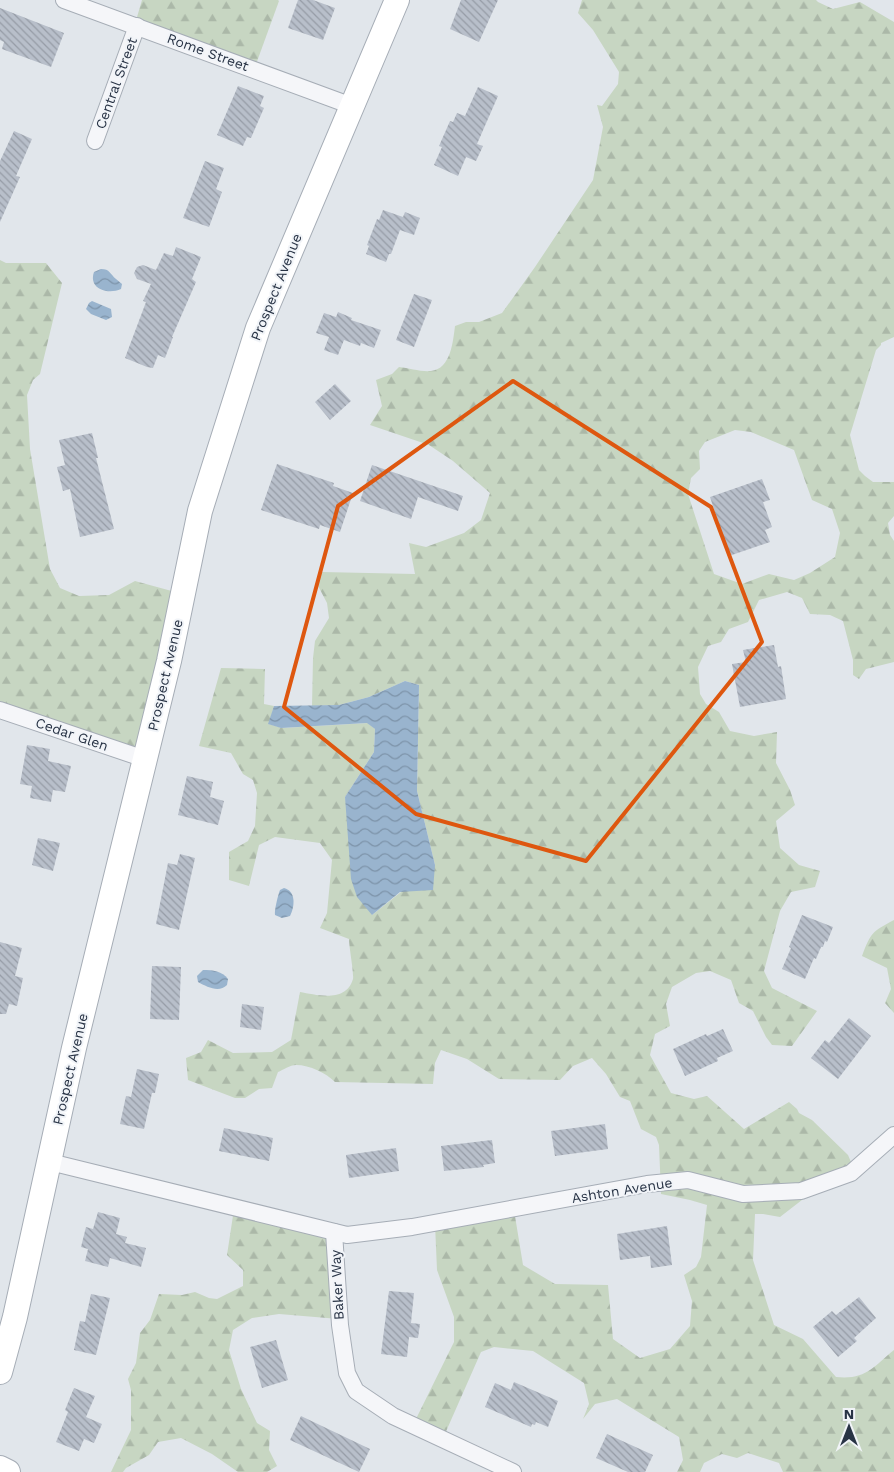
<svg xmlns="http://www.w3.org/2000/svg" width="894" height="1472" font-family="'Work Sans',sans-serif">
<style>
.forest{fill:url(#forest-firs);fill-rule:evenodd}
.water{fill:url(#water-waves)}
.building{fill:url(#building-back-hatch)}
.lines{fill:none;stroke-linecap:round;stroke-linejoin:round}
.street-casing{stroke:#a6adb6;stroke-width:18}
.secondary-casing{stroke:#a6adb6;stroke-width:26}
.street{stroke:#f5f6f9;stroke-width:16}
.secondary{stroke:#fff;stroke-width:24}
.marked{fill:none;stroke:#de570f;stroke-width:4;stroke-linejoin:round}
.labels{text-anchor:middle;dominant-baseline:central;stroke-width:4;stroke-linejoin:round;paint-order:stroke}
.street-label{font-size:14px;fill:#283345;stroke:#f1f4f8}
</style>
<defs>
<pattern id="forest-firs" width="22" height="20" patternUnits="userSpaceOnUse" patternTransform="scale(1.25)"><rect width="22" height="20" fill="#c7d6c2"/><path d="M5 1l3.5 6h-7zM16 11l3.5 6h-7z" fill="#abb8a8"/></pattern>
<pattern id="water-waves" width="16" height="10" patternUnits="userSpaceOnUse" patternTransform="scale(1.25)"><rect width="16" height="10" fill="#99b4ce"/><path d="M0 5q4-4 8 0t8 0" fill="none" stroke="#7d93a9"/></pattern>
<pattern id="building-back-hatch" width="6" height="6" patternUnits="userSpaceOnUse" patternTransform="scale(1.25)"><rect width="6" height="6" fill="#b8bfca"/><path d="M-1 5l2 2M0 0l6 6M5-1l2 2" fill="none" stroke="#969ca6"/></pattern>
</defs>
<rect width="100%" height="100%" fill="#e1e6eb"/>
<g class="forest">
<path d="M 142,0 L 278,0 L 279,1 L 255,67 L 135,24 Z"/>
<path d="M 582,0 L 816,0 L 818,2 L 833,9 L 860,2 L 894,22 L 894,337 L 881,343 L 881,345 L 876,350 L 850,435 L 859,470 L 865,476 L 873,482 L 894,482 L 894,516 L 888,523 L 890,535 L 894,541 L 894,662 L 866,669 L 859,679 L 853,675 L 853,660 L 843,621 L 830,615 L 810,614 L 802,598 L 787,592 L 759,600 L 748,622 L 729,629 L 721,642 L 708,646 L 698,667 L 700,694 L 706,704 L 719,712 L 730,731 L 754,736 L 777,732 L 776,763 L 790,790 L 795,805 L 776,821 L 780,848 L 799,865 L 820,871 L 815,887 L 791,892 L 780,911 L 764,971 L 772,988 L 817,1011 L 792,1046 L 772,1045 L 766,1037 L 753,1011 L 739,1003 L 731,980 L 710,971 L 696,973 L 672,987 L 666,1004 L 670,1026 L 655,1034 L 650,1055 L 671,1093 L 694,1099 L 707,1096 L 744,1129 L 789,1102 L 797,1109 L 799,1113 L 812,1120 L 848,1155 L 851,1162 L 780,1217 L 763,1214 L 755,1214 L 753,1260 L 774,1325 L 803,1339 L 836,1377 C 866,1380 873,1367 894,1350 L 894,1472 L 783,1472 L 779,1463 L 748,1453 L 737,1458 L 722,1454 L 704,1463 L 700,1472 L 677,1472 L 683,1460 L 679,1437 L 617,1399 L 595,1404 L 583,1419 L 589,1404 L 584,1383 L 533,1351 L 494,1347 L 481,1352 L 444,1436 L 414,1423 L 454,1342 L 454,1317 L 437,1270 L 435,1224 L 514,1210 L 523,1265 L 555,1284 L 608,1285 L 613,1339 L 640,1358 L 670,1349 L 690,1326 L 692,1301 L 684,1275 L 696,1267 L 701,1257 L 707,1205 L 690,1200 L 661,1194 L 659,1145 L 656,1137 L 641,1129 L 630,1101 L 620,1097 L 606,1074 L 592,1058 L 573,1066 L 560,1080 L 499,1079 L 467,1059 L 441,1050 L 435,1063 L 433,1084 L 335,1082 C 326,1073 310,1065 296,1065 C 290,1065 283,1070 278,1072 L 272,1088 L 259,1089 L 245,1098 L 235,1098 L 188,1080 L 186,1058 L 201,1052 L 208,1040 L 233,1053 L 272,1052 L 291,1040 L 300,992 C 317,995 346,1003 353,979 C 354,972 349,947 349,939 L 320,928 L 327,913 L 332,860 L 320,843 L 275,837 L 259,845 L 249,886 L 229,880 L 229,852 L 248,841 L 255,826 L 257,793 L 253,780 L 243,774 L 231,753 L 199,746 L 221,668 L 265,669 L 264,704 L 274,706 L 269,724 L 282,728 L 368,723 L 375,729 L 374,752 L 345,797 L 372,915 L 435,865 L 417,791 L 419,685 L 405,681 L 369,697 L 339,705 L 312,706 L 313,658 L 315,641 L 329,618 L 327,603 L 316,582 L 322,572 L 415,574 L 409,543 L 426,547 L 464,533 L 481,520 L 490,493 L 453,461 L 429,445 L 370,425 L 382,406 L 376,380 L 392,374 L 399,367 C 409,368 421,372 431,371 C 451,369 453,341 455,326 L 466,322 L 479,322 L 502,313 L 535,267 L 593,180 L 603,127 L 597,105 L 602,106 L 618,84 L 619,72 L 593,30 L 578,13 ZM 735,430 L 751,432 L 794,450 L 812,500 L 832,509 L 840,533 L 835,557 L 810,573 L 794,580 L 769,574 L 742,584 L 714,574 L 688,494 L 691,478 L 700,469 L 699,451 L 705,442 Z"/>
<path d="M 0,260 L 6,263 L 46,263 L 62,283 L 40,374 L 33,380 L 27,395 L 30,449 L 50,569 L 60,588 L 79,596 L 109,595 L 135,581 L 179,593 L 140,755 L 0,715 Z"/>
<path d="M 894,920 L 894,1013 L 885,1003 L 891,989 L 887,968 L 862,956 C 871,932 872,932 894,920 Z"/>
<path d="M 234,1209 L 334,1231 L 339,1319 L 279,1314 L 252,1318 L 233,1330 L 229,1350 L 241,1389 L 257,1423 L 270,1431 L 269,1450 L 277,1466 L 267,1472 L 238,1472 L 212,1454 L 181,1438 L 158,1442 L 149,1455 L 126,1468 L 123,1472 L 111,1472 L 131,1430 L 131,1390 L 128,1379 L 136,1363 L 140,1333 L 150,1320 L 159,1294 L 182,1295 L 195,1292 L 209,1298 L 217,1299 L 243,1286 L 243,1270 L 227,1255 Z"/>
</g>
<g class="water">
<path d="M 101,269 C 110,269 110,274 116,279 C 118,281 120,282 122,284 L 121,289 C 108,295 88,289 94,272 Z"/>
<path d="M 92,301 L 111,309 L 112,317 L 106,320 L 91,314 L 86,309 L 89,303 Z"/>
<path d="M 405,681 L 419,685 L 417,791 L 435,865 L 433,890 L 400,892 L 372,915 L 357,897 L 351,879 L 345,797 L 374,752 L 375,729 L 367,723 L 281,728 L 268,724 L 274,706 L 339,705 L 369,697 Z"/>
<path d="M 284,888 C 296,891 295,906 290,916 L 282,918 L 275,915 C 274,911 278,895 280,890 Z"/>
<path d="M 203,970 C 213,970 222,971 228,979 L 227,985 C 219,993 207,987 198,982 L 197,976 Z"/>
</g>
<g class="building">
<path d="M 298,0 L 313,0 L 335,8 L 323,40 L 288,28 Z"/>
<path d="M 461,0 L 498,0 L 479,42 L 450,29 Z"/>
<path d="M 0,8 L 64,33 L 51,67 L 2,49 L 4,42 L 0,40 Z"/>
<path d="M 238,86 L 264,96 L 260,106 L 264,108 L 251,138 L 247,137 L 243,146 L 217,135 Z"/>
<path d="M 478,87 L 498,96 L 477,144 L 483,146 L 476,161 L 466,157 L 458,176 L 434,165 L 442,147 L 439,146 L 450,121 L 453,122 L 457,113 L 465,116 Z"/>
<path d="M 14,131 L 32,139 L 16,176 L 20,177 L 0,222 L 0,161 Z"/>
<path d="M 205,161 L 224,168 L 216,189 L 222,192 L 209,227 L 183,218 Z"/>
<path d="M 383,210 L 403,217 L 405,212 L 420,218 L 414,235 L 400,230 L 391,254 L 389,254 L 386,262 L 366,254 L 369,246 L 367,245 L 377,219 L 379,220 Z"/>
<path d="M 176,247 L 201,257 L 192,279 L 196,282 L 172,337 L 173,337 L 165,358 L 158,355 L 153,368 L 147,367 L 125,358 L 146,302 L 143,301 L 151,284 L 137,279 L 134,273 L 137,267 L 143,265 L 156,270 L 164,253 L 173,256 Z"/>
<path d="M 414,294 L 432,300 L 414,347 L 396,340 Z"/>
<path d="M 338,312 L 352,318 L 351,320 L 381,330 L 374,348 L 361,343 L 360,346 L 344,340 L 338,355 L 324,350 L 329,337 L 316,333 L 324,313 L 336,317 Z"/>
<path d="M 335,384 L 351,401 L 330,420 L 315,402 Z"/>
<path d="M 92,433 L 98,458 L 96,458 L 114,529 L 80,537 L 70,489 L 63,491 L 57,467 L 65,465 L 59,440 Z"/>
<path d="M 277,464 L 334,483 L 333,486 L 353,493 L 340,532 L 320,525 L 319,529 L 261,510 Z"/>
<path d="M 372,465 L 463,496 L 458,511 L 418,497 L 411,519 L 360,501 Z"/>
<path d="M 762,479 L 770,500 L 763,502 L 772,527 L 765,530 L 770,542 L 729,556 L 710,497 Z"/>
<path d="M 774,645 L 778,667 L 781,666 L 786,699 L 740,707 L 732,664 L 746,662 L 743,650 Z"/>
<path d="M 27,745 L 50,749 L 48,761 L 71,766 L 65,792 L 53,790 L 51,802 L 30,798 L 32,786 L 20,784 Z"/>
<path d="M 187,776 L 213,782 L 210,797 L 224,801 L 218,825 L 178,815 Z"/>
<path d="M 38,838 L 60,843 L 53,871 L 32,865 Z"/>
<path d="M 180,854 L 195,858 L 179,930 L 156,924 L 168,863 L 177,865 Z"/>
<path d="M 802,915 L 833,927 L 827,942 L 825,941 L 823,947 L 821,947 L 816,959 L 814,958 L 805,979 L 782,969 L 791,948 L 789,947 Z"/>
<path d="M 0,942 L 22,948 L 15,976 L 23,978 L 17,1006 L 9,1004 L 6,1014 L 0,1014 Z"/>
<path d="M 152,966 L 181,967 L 179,1020 L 150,1019 Z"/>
<path d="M 242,1004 L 264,1007 L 261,1030 L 240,1027 Z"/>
<path d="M 849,1018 L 871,1036 L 838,1079 L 811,1058 L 825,1040 L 829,1043 Z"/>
<path d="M 723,1029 L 733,1051 L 717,1058 L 718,1061 L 685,1076 L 673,1049 L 706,1034 L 707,1036 Z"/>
<path d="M 137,1069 L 159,1074 L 155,1093 L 152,1093 L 144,1129 L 120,1124 L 126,1096 L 131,1097 Z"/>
<path d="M 605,1124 L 608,1149 L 555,1156 L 551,1131 Z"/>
<path d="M 224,1128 L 273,1138 L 269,1161 L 219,1151 Z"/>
<path d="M 492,1140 L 495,1163 L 483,1165 L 484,1167 L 444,1171 L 441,1146 Z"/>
<path d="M 396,1148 L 399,1171 L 349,1178 L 346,1155 Z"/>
<path d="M 98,1212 L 120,1218 L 116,1234 L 127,1237 L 125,1243 L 146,1248 L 141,1267 L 110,1258 L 108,1267 L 85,1261 L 88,1249 L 81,1247 L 86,1227 L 93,1229 Z"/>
<path d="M 667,1226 L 672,1265 L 651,1268 L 650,1256 L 620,1260 L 617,1234 Z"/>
<path d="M 389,1291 L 414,1293 L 411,1323 L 420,1324 L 418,1338 L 409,1337 L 407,1357 L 381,1354 Z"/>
<path d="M 91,1294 L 110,1298 L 96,1355 L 74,1350 L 80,1321 L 85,1322 Z"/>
<path d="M 859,1297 L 876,1318 L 854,1338 L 857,1341 L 838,1357 L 813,1327 L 832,1311 L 836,1315 Z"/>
<path d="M 276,1340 L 288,1380 L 262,1388 L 250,1347 Z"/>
<path d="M 514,1382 L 558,1401 L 548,1427 L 536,1422 L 535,1425 L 532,1424 L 531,1427 L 485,1407 L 495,1383 L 511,1390 Z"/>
<path d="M 74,1388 L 95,1396 L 86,1417 L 102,1424 L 94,1443 L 84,1439 L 79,1451 L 56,1442 L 68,1412 L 65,1410 Z"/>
<path d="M 301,1416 L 370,1449 L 359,1472 L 290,1440 Z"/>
<path d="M 607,1434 L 653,1455 L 645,1472 L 628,1472 L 596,1458 Z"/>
</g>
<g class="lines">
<defs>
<g id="street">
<path d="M 64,0 L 352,106"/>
<path d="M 95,141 L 137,26"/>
<path d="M 0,710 L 145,759"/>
<path d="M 50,1162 L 347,1235 L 412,1227 L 647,1184 L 688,1180 L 743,1194 L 801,1191 L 851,1173 L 894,1135"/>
<path d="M 334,1232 L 340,1325 L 347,1373 L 356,1391 L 393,1416 L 513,1472"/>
</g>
<g id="secondary">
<path d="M 0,1372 L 15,1317 L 74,1048 L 169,661 L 200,511 L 258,328 L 397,0"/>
<path d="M 0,1468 L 8,1472"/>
</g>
</defs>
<use href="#street" class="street-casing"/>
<use href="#secondary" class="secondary-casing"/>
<use href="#street" class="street"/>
<use href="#secondary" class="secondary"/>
</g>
<path class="marked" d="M 513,381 L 711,507 L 762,642 L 586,861 L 416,814 L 284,707 L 338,506 Z"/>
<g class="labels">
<g class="street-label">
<text transform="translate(208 52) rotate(20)">Rome Street</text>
<text transform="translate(116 83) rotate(-70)">Central Street</text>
<text transform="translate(276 287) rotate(-68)">Prospect Avenue</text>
<text transform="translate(165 675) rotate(-77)">Prospect Avenue</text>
<text transform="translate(72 734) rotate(19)">Cedar Glen</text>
<text transform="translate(70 1069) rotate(-77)">Prospect Avenue</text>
<text transform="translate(622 1190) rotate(-9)">Ashton Avenue</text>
<text transform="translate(337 1285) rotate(-93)">Baker Way</text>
</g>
</g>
<g transform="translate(849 1427)" stroke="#f1f4f8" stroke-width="4" paint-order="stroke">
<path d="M0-4L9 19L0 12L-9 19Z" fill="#283345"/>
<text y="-8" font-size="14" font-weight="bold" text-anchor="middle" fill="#283345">N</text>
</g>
</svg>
